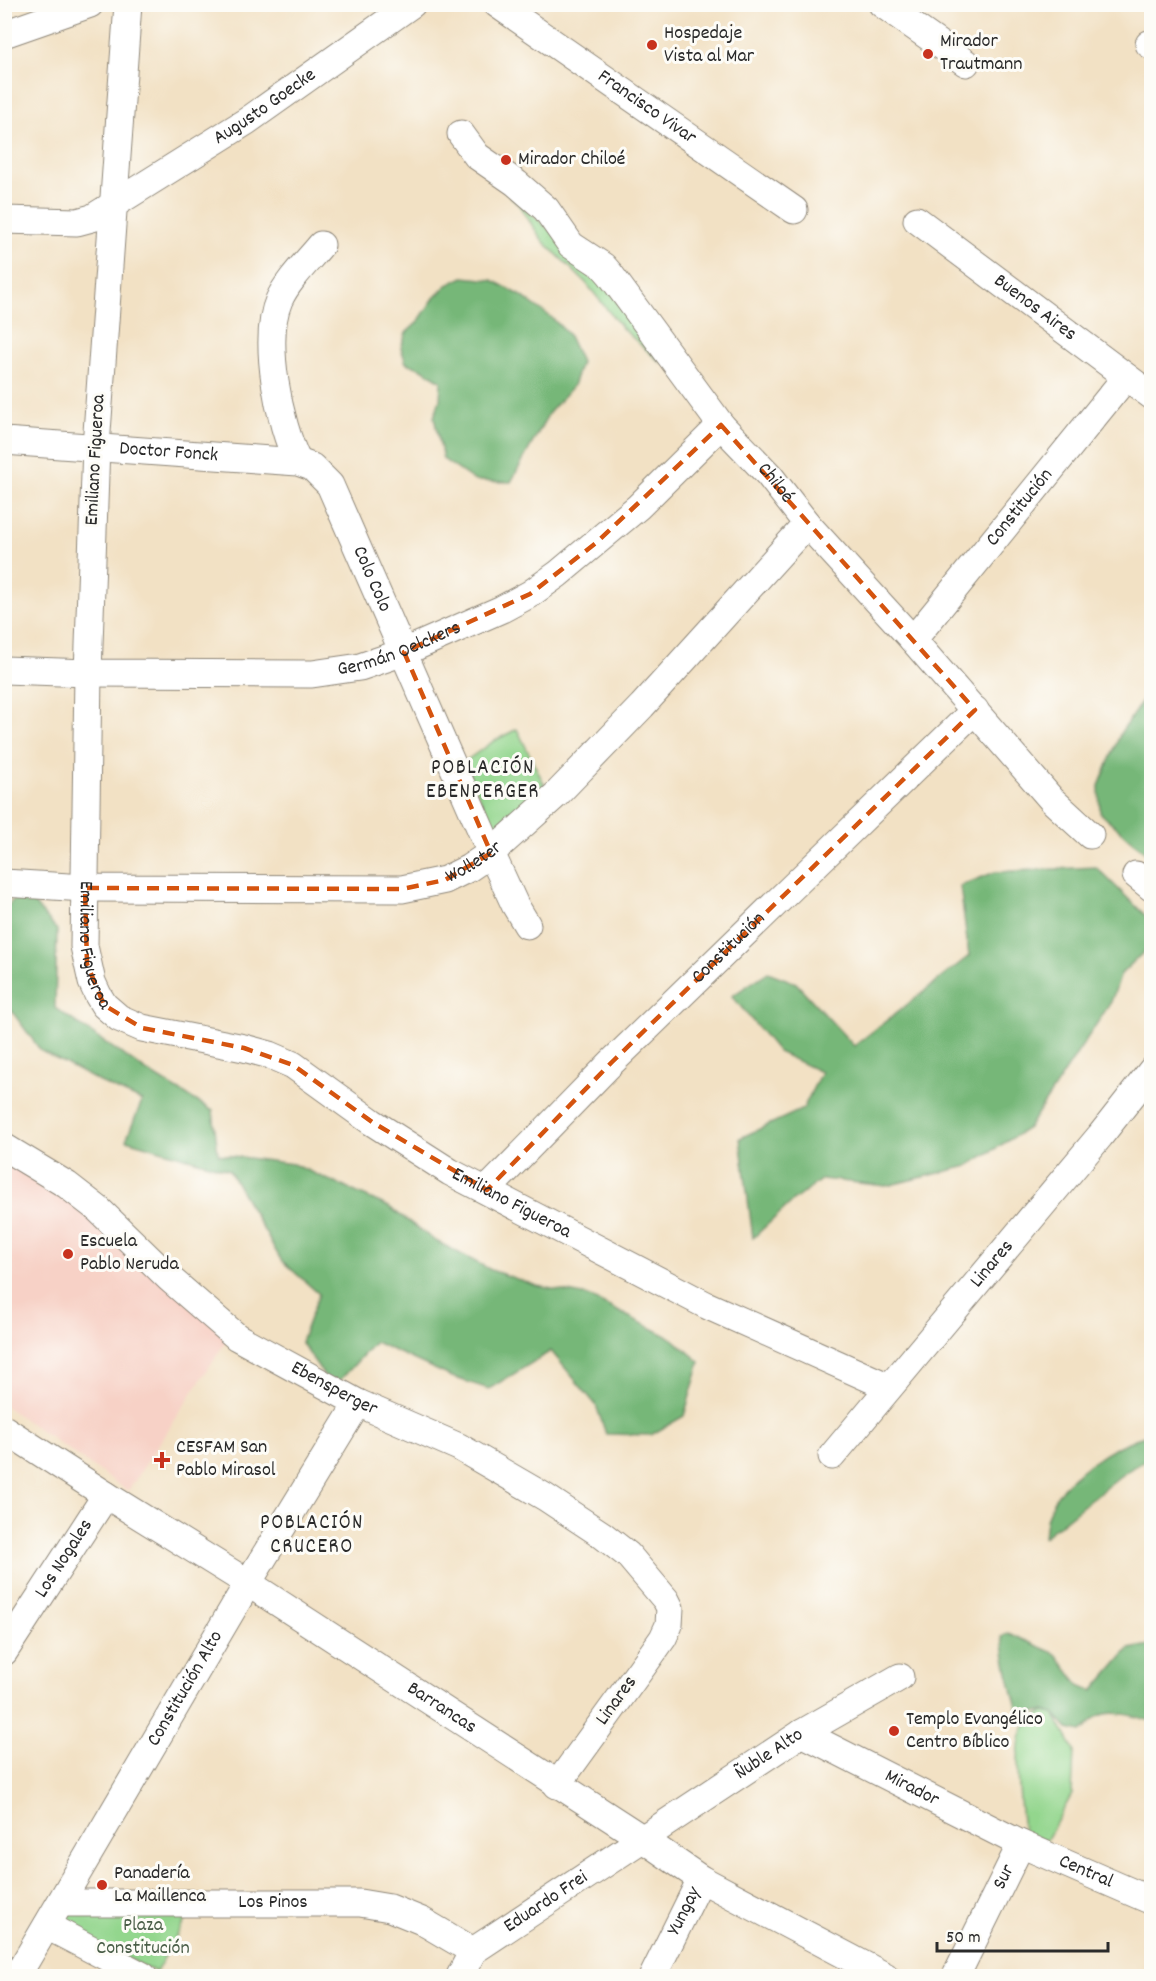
<svg xmlns="http://www.w3.org/2000/svg" width="1156" height="1981" font-family="Dekko,sans-serif">
<style>
.built{fill:#f7d1c6}
.green{fill:#93d68d;stroke:#5f805c;stroke-width:1.5}
.forest{fill:#76b778;stroke:#507152;stroke-width:1.5}
.lines{fill:none;stroke-linecap:round;stroke-linejoin:round}
.street-casing{stroke:#8e8678;stroke-width:29}
.street{stroke:#fff;stroke-width:27}
.marked{fill:none;stroke:#d5540f;stroke-width:4.5;stroke-dasharray:12 8;stroke-linejoin:round}
.poi-dot{fill:#c8321e;stroke:#fdfcf7;stroke-width:2}
.labels{text-anchor:middle;dominant-baseline:central;stroke-width:6;stroke-linejoin:round;paint-order:stroke}
.poi-label{font-size:20px;fill:#2b2b2b;stroke:#fdfcf7;text-anchor:start}
.street-label{font-size:20px;fill:#2b2b2b;stroke:#fdfcf7}
.park-label{font-size:20px;fill:#4a5e48;stroke:#fdfcf7}
.neighbourhood-label{font-size:21px;letter-spacing:1.5px;fill:#2b2b2b;stroke:#fdfcf7}
</style>
<rect width="100%" height="100%" fill="#fdfcf7"/>
<filter id="ink" filterUnits="userSpaceOnUse"><feTurbulence type="fractalNoise" baseFrequency=".0167" numOctaves="2"/><feDisplacementMap in="SourceGraphic" scale="12" xChannelSelector="R" yChannelSelector="G"/><feConvolveMatrix kernelMatrix="1 2 1 2 8 2 1 2 1" color-interpolation-filters="sRGB"/></filter>
<filter id="wash" filterUnits="userSpaceOnUse"><feTurbulence type="fractalNoise" baseFrequency=".008" numOctaves="4" result="noise"/><feDisplacementMap in="SourceGraphic" scale="24" xChannelSelector="R" yChannelSelector="G"/><feGaussianBlur stdDeviation="1.35" result="paint"/><feColorMatrix in="noise" values="0 0 0 0 0 0 0 0 0 0 0 0 0 0 0 0 0 1.4 0 .05"/><feComposite in="paint" operator="in"/></filter>
<g filter="url(#wash)">
<rect width="100%" height="100%" fill="#f2e1c4"/>
<path class="built" d="M 4,1155 L 37,1170 L 228,1338 L 128,1491 L 5,1406 Z"/>
<g class="green">
<path d="M 505,191 L 593,267 L 661,363 L 622,328 L 586,283 L 543,241 L 518,204 Z"/>
<path d="M 517,729 L 548,792 L 502,826 L 493,827 L 464,762 L 494,741 Z"/>
<path d="M 1044,1712 L 1054,1714 L 1074,1750 L 1072,1794 L 1046,1841 L 1023,1832 C 1021,1808 1013,1750 1023,1730 C 1028,1721 1035,1716 1044,1712 Z"/>
<path d="M 71,1909 L 191,1910 L 156,1972 L 62,1927 Z"/>
</g>
<g class="forest">
<path d="M 463,277 L 492,280 L 520,295 L 551,317 L 568,334 L 581,362 L 573,386 L 549,413 L 511,482 L 475,481 L 443,459 L 434,417 L 440,400 L 441,381 L 422,369 L 406,363 L 401,348 L 406,333 L 418,322 L 434,298 L 447,285 Z"/>
<path d="M 1151,688 L 1152,856 L 1151,857 L 1100,813 L 1099,786 L 1121,732 Z"/>
<path d="M 1096,867 L 1151,921 L 1151,945 L 1121,974 L 1111,1002 L 1028,1128 L 968,1166 L 886,1186 L 822,1179 L 794,1200 L 753,1238 L 740,1138 L 803,1109 L 821,1072 L 778,1052 L 732,996 L 768,972 L 796,983 L 854,1046 L 969,956 L 960,886 L 995,872 Z"/>
<path d="M 23,891 L 57,930 L 55,1008 L 148,1072 L 213,1111 L 218,1154 L 293,1164 L 389,1207 L 434,1240 L 491,1270 L 537,1286 L 588,1296 L 673,1339 L 700,1362 L 684,1416 L 651,1435 L 606,1434 L 596,1405 L 551,1351 L 489,1389 L 452,1377 L 375,1342 L 333,1388 L 301,1342 L 319,1294 L 281,1260 L 229,1170 L 126,1140 L 142,1101 L 100,1082 L 41,1051 L 5,1002 L 5,908 Z"/>
<path d="M 1151,1434 L 1151,1460 L 1141,1462 L 1119,1477 L 1044,1537 C 1045,1530 1045,1521 1048,1514 C 1059,1477 1116,1443 1151,1434 Z"/>
<path d="M 1008,1633 L 1056,1654 L 1079,1685 L 1093,1691 L 1129,1649 L 1151,1645 L 1151,1721 C 1139,1717 1111,1709 1099,1716 C 1093,1720 1087,1727 1081,1732 L 1068,1729 L 1054,1714 L 1044,1711 L 1019,1714 C 1011,1688 1005,1664 1002,1637 Z"/>
</g>
</g>
<g filter="url(#ink)">
<g class="lines">
<defs>
<g id="street">
<path id="s1" d="M 128,4 L 96,446 L 88,673 L 84,946 L 92,982 L 98,995 L 104,1005 L 119,1018 L 142,1028 L 244,1048 L 270,1055 L 293,1065 L 372,1122 L 450,1172 L 706,1305 L 889,1387"/>
<path id="s2" d="M 497,4 L 794,210"/>
<path d="M 882,4 L 966,63"/>
<path d="M 4,34 L 90,4"/>
<path d="M 1149,44 L 1152,46"/>
<path id="s3" d="M 461,134 L 477,156 L 516,183 L 546,209 L 571,245 L 603,266 L 610,274 L 721,425 L 769,475 L 807,524 L 913,640 L 1052,800 L 1090,835"/>
<path id="s4" d="M 4,220 L 77,222 L 92,218 L 247,121 L 412,4"/>
<path id="s5" d="M 917,220 L 1152,396"/>
<path id="s6" d="M 4,441 L 298,462 L 312,467 L 330,485 L 491,853 L 515,905 L 527,925"/>
<path d="M 298,462 C 279,425 262,339 279,300 C 288,280 307,262 321,245"/>
<path id="s7" d="M 913,640 L 1126,377"/>
<path id="s8" d="M 4,670 L 88,673 L 312,674 L 360,667 L 404,652 L 502,609 L 530,594 L 558,574 L 638,507 L 721,425"/>
<path d="M 1136,875 L 1152,888"/>
<path id="s9" d="M 4,883 L 85,888 L 402,889 L 445,880 L 469,868 L 491,853 L 556,795 L 642,706 L 807,524"/>
<path id="s10" d="M 4,1147 L 67,1185 L 98,1209 L 170,1279 L 237,1337 L 358,1403 L 459,1447 L 545,1497 L 601,1534 L 628,1555 L 666,1600 L 670,1608 L 669,1625 L 663,1638 L 651,1655 L 557,1785"/>
<path id="s11" d="M 487,1190 L 612,1062 L 975,710"/>
<path id="s12" d="M 4,1429 L 106,1495 L 248,1583 L 643,1839 L 701,1879 L 885,1976"/>
<path id="s13" d="M 832,1456 L 1100,1136 L 1152,1070"/>
<path id="s14" d="M 4,1652 L 106,1495"/>
<path id="s15" d="M 802,1733 L 1021,1844 L 1152,1901"/>
<path id="s16" d="M 61,1903 L 360,1903 L 390,1908 L 422,1921 L 473,1951"/>
<path d="M 47,1926 L 143,1976"/>
<path id="s17" d="M 17,1976 L 248,1583 L 358,1403"/>
<path id="s18" d="M 460,1976 L 473,1951 L 802,1733 L 900,1677"/>
<path id="s19" d="M 653,1976 L 701,1879"/>
<path id="s20" d="M 956,1976 L 1021,1844"/>
</g>
</defs>
<use href="#street" class="street-casing"/>
<use href="#street" class="street"/>
</g>
</g>
<path class="marked" d="M 721,425 L 975,710 L 612,1062 L 487,1190 L 372,1122 L 293,1065 L 244,1048 L 142,1028 L 104,1005 L 87,964 L 85,888 L 402,889 L 445,880 L 491,853 L 404,652 L 530,594 L 596,543 Z"/>
<g class="poi-dot">
<circle cx="652" cy="45" r="6"/>
<circle cx="928" cy="54" r="6"/>
<circle cx="506" cy="160" r="6"/>
<circle cx="68" cy="1254" r="6"/>
<path d="M159 1451h6v6h6v6h-6v6h-6v-6h-6v-6h6z"/>
<circle cx="894" cy="1731" r="6"/>
<circle cx="102" cy="1885" r="6"/>
</g>
<g class="labels">
<g class="poi-label">
<text x="664" y="34">Hospedaje<tspan x="664" dy="23">Vista al Mar</tspan></text>
<text x="940" y="42">Mirador<tspan x="940" dy="23">Trautmann</tspan></text>
<text x="518" y="160">Mirador Chiloé</text>
<text x="80" y="1242">Escuela<tspan x="80" dy="23">Pablo Neruda</tspan></text>
<text x="176" y="1448">CESFAM San<tspan x="176" dy="23">Pablo Mirasol</tspan></text>
<text x="906" y="1720">Templo Evangélico<tspan x="906" dy="23">Centro Bíblico</tspan></text>
<text x="114" y="1874">Panadería<tspan x="114" dy="23">La Maillenca</tspan></text>
</g>
<g class="street-label">
<text stroke="none"><textPath href="#s4" startOffset="294">Augusto Goecke</textPath></text>
<text stroke="none"><textPath href="#s2" startOffset="182">Francisco Vivar</textPath></text>
<text stroke="none"><textPath href="#s5" startOffset="147">Buenos Aires</textPath></text>
<text stroke="none"><textPath href="#s6" startOffset="165">Doctor Fonck</textPath></text>
<text transform="translate(96 460) rotate(-87)">Emiliano Figueroa</text>
<text stroke="none"><textPath href="#s3" startOffset="474">Chiloé</textPath></text>
<text stroke="none"><textPath href="#s7" startOffset="170">Constitución</textPath></text>
<text stroke="none"><textPath href="#s6" startOffset="438">Colo Colo</textPath></text>
<text stroke="none"><textPath href="#s8" startOffset="399">Germán Oelckers</textPath></text>
<text stroke="none"><textPath href="#s9" startOffset="476">Wolleter</textPath></text>
<text stroke="none"><textPath href="#s1" startOffset="944">Emiliano Figueroa</textPath></text>
<text stroke="none"><textPath href="#s11" startOffset="342">Constitución</textPath></text>
<text stroke="none"><textPath href="#s1" startOffset="1466">Emiliano Figueroa</textPath></text>
<text stroke="none"><textPath href="#s13" startOffset="250">Linares</textPath></text>
<text stroke="none"><textPath href="#s10" startOffset="412">Ebensperger</textPath></text>
<text stroke="none"><textPath href="#s14" startOffset="111">Los Nogales</textPath></text>
<text stroke="none"><textPath href="#s17" startOffset="333">Constitución Alto</textPath></text>
<text transform="translate(617 1701) rotate(-54)">Linares</text>
<text stroke="none"><textPath href="#s12" startOffset="519">Barrancas</textPath></text>
<text stroke="none"><textPath href="#s18" startOffset="384">Ñuble Alto</textPath></text>
<text stroke="none"><textPath href="#s15" startOffset="123">Mirador</textPath></text>
<text stroke="none"><textPath href="#s15" startOffset="316">Central</textPath></text>
<text stroke="none"><textPath href="#s20" startOffset="110">Sur</textPath></text>
<text stroke="none"><textPath href="#s16" startOffset="212">Los Pinos</textPath></text>
<text stroke="none"><textPath href="#s18" startOffset="116">Eduardo Frei</textPath></text>
<text stroke="none"><textPath href="#s19" startOffset="72">Yungay</textPath></text>
</g>
<g class="park-label">
<text x="143" y="1926">Plaza<tspan x="143" dy="23">Constitución</tspan></text>
</g>
<g class="neighbourhood-label">
<text x="483" y="769">POBLACIÓN<tspan x="483" dy="24">EBENPERGER</tspan></text>
<text x="312" y="1524">POBLACIÓN<tspan x="312" dy="24">CRUCERO</tspan></text>
</g>
</g>
<rect width="1156" height="1981" fill="none" stroke="#fdfcf7" stroke-width="24"/>
<path d="M937 1942v9h171v-9" fill="none" stroke="#2b2b2b" stroke-width="3"/>
<text x="946" y="1942" font-size="18" fill="#2b2b2b" stroke="#fdfcf7" stroke-width="4.5" paint-order="stroke">50 m</text>
</svg>
